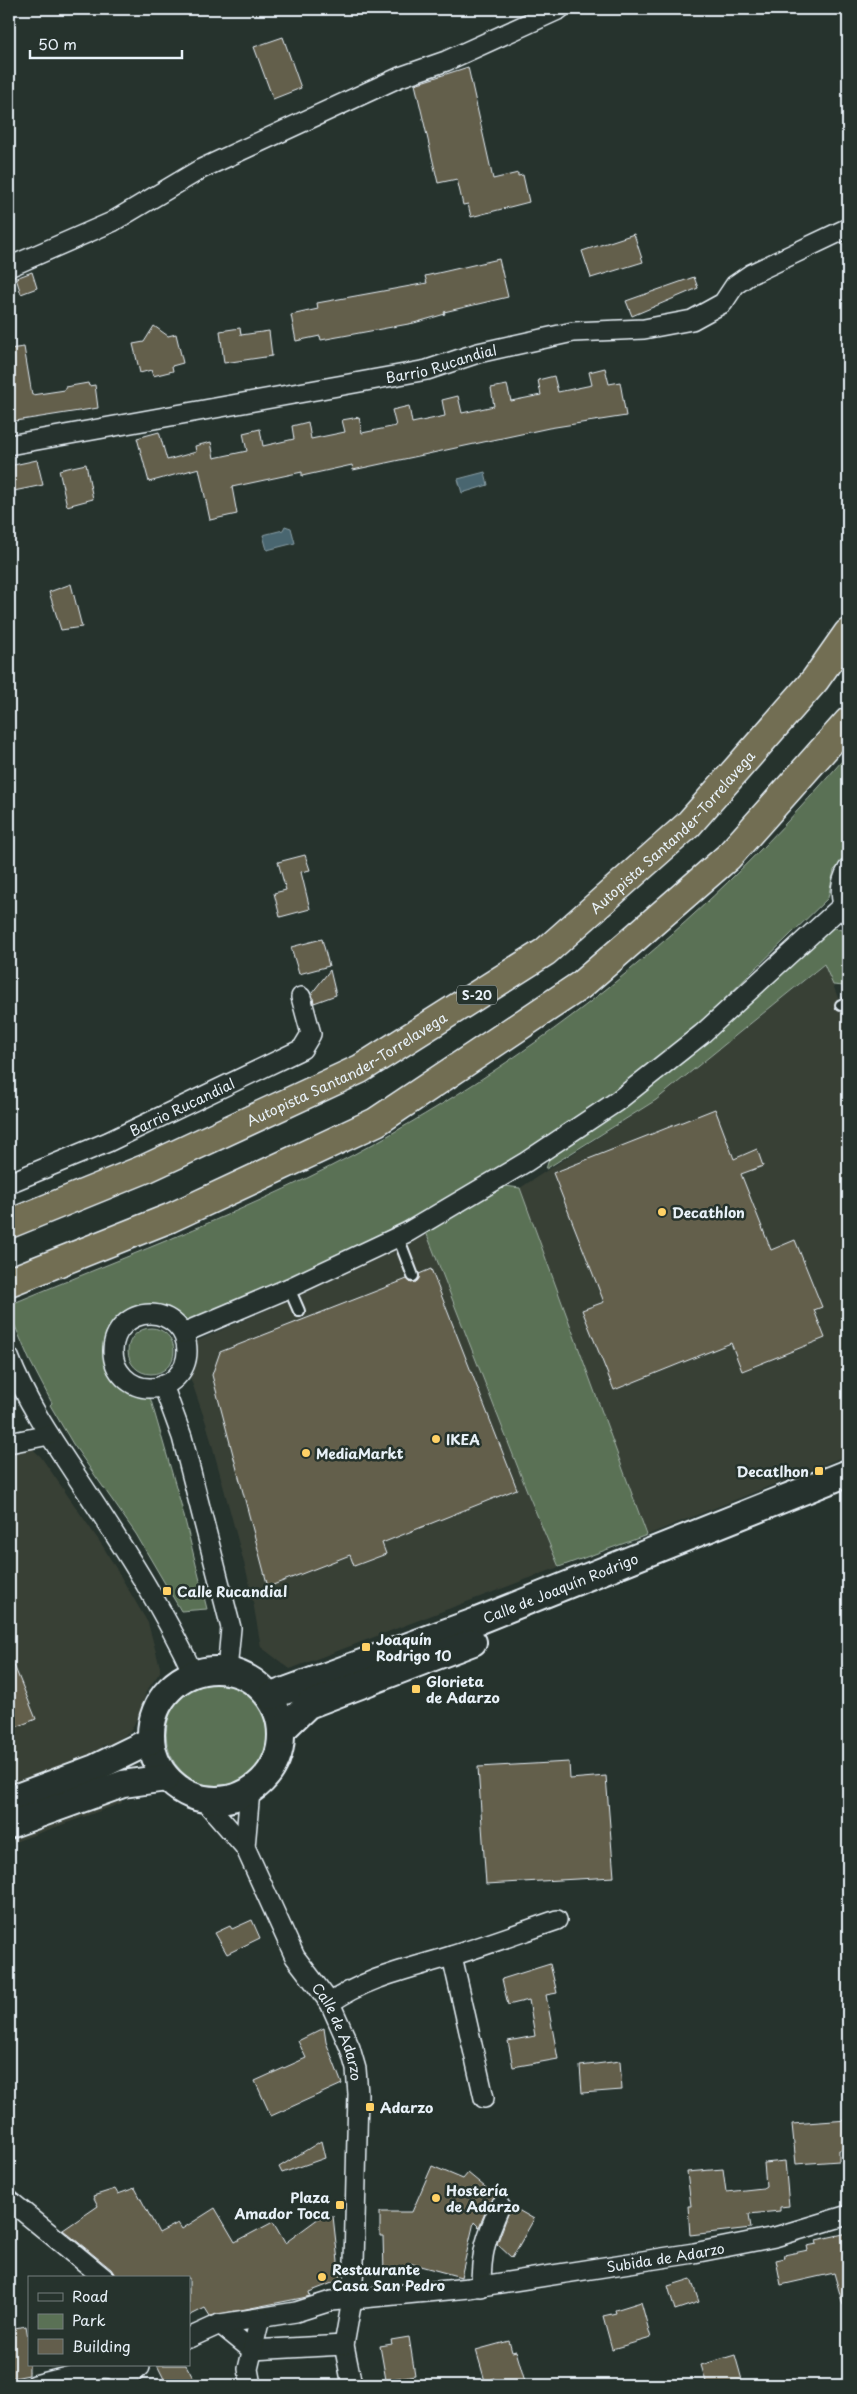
<svg xmlns="http://www.w3.org/2000/svg" width="857" height="2394" font-family="'Playpen Sans',sans-serif">
<style>
.built{fill:#384036}
.green{fill:#5a7155;stroke:#a1b1a6}
.water{fill:#4a6670;stroke:#899ea6}
.building{fill:#635e4c;stroke:#e8f1f8}
.lines{fill:none;stroke-linecap:round;stroke-linejoin:round}
.service-casing{stroke:#e8f1f8;stroke-width:14}
.minor-casing{stroke:#e8f1f8;stroke-width:22}
.secondary-casing{stroke:#e8f1f8;stroke-width:30}
.motorway-casing{stroke:#e8f1f8;stroke-width:31}
.service{stroke:#26332d;stroke-width:10}
.minor{stroke:#26332d;stroke-width:19}
.secondary{stroke:#26332d;stroke-width:26}
.motorway{stroke:#726e52;stroke-width:28}
.poi-dot{fill:#ffd166;stroke:#26332d;stroke-width:2}
.labels{text-anchor:middle;dominant-baseline:central;stroke-width:5;stroke-linejoin:round;paint-order:stroke}
.shield{fill:#26332d;stroke:#aeb8bb;stroke-width:1}
.shield-label{font-size:12px;font-weight:bold;fill:#e8f1f8}
.street-label{font-size:14px;fill:#e8f1f8;stroke:#26332d}
.poi-label{font-size:14px;font-weight:bold;fill:#e8f1f8;stroke:#26332d;text-anchor:start}
</style>
<rect width="100%" height="100%" fill="#26332d"/>
<filter id="ink" filterUnits="userSpaceOnUse"><feTurbulence type="fractalNoise" baseFrequency=".02" numOctaves="2"/><feDisplacementMap in="SourceGraphic" scale="10" xChannelSelector="R" yChannelSelector="G"/><feConvolveMatrix kernelMatrix="1 2 1 2 8 2 1 2 1" color-interpolation-filters="sRGB"/></filter>
<g filter="url(#ink)">
<g class="built">
<path d="M 825,964 L 848,1024 L 848,1455 L 647,1535 L 520,1188 L 656,1100 Z"/>
<path d="M 426,1232 L 529,1496 L 559,1567 L 290,1669 L 261,1647 L 250,1585 L 207,1426 L 189,1374 L 192,1366 L 194,1344 L 197,1341 L 321,1285 Z"/>
<path d="M 9,1426 L 41,1457 L 104,1548 L 148,1623 L 160,1667 L 160,1672 L 146,1692 L 139,1715 L 130,1732 L 113,1743 L 101,1746 L 122,1803 L 9,1844 Z"/>
</g>
<g class="green">
<path d="M 848,754 L 848,856 L 834,870 L 828,898 L 709,1014 L 618,1090 L 478,1181 L 424,1212 L 277,1285 L 187,1324 C 174,1319 167,1309 153,1308 C 113,1307 88,1354 119,1383 C 128,1392 142,1389 150,1397 L 181,1504 L 207,1609 L 181,1611 L 136,1534 L 73,1444 L 50,1405 L 52,1403 L 29,1359 L 9,1312 L 9,1305 C 131,1254 257,1208 373,1144 C 561,1040 708,917 848,754 Z"/>
<path d="M 829,926 L 848,932 L 848,981 L 844,986 L 833,985 L 824,964 L 656,1100 L 546,1169 L 549,1159 L 586,1135 L 689,1058 Z"/>
<path d="M 505,1186 L 520,1188 L 647,1535 L 559,1567 L 529,1496 L 426,1232 Z"/>
<circle cx="151" cy="1351" r="23"/>
<circle cx="219" cy="1734" r="53"/>
</g>
<g class="water">
<path d="M 485,472 L 488,485 L 462,493 L 458,479 Z"/>
<path d="M 285,526 L 291,528 L 295,543 L 267,550 L 263,535 L 283,530 Z"/>
</g>
<g class="building">
<path d="M 283,37 L 301,88 L 273,99 L 254,47 Z"/>
<path d="M 468,67 L 493,179 L 518,173 L 518,176 L 523,175 L 529,202 L 471,217 L 468,204 L 463,205 L 457,179 L 438,183 L 415,84 Z"/>
<path d="M 634,234 L 643,262 L 591,278 L 582,251 Z"/>
<path d="M 499,259 L 508,297 L 444,312 L 445,314 L 414,323 L 321,340 L 320,336 L 296,341 L 291,315 L 318,309 L 317,303 L 427,283 L 425,276 Z"/>
<path d="M 32,272 L 37,288 L 21,294 L 16,278 Z"/>
<path d="M 694,277 L 698,288 L 632,316 L 626,301 Z"/>
<path d="M 154,326 L 168,336 L 176,334 L 183,363 L 172,366 L 173,371 L 153,376 L 151,370 L 140,373 L 133,344 L 144,342 Z"/>
<path d="M 240,328 L 241,335 L 269,331 L 272,356 L 224,363 L 220,331 Z"/>
<path d="M 24,347 L 32,395 L 65,390 L 65,387 L 88,383 L 89,386 L 95,385 L 98,408 L 9,422 L 9,349 Z"/>
<path d="M 605,368 L 609,384 L 620,382 L 626,416 L 549,428 L 353,470 L 352,465 L 302,476 L 302,472 L 232,487 L 237,514 L 210,520 L 199,468 L 149,482 L 137,438 L 159,432 L 167,460 L 196,452 L 195,446 L 211,442 L 214,458 L 247,451 L 243,433 L 260,429 L 263,446 L 294,439 L 292,426 L 308,422 L 311,439 L 345,432 L 342,420 L 359,417 L 362,433 L 396,426 L 392,410 L 409,406 L 412,423 L 445,416 L 442,400 L 458,396 L 462,413 L 494,406 L 491,388 L 507,385 L 511,401 L 541,395 L 538,380 L 554,376 L 558,392 L 592,385 L 589,372 Z"/>
<path d="M 37,460 L 43,485 L 9,492 L 9,466 Z"/>
<path d="M 86,464 L 93,499 L 67,506 L 59,470 Z"/>
<path d="M 71,584 L 82,627 L 61,630 L 49,592 Z"/>
<path d="M 305,855 L 310,870 L 301,872 L 310,909 L 280,917 L 274,893 L 286,890 L 278,862 Z"/>
<path d="M 322,939 L 329,966 L 299,974 L 291,947 Z"/>
<path d="M 330,970 L 336,995 L 314,1003 L 312,993 Z"/>
<path d="M 715,1109 L 734,1159 L 757,1149 L 763,1166 L 741,1174 L 771,1250 L 795,1240 L 822,1307 L 814,1310 L 825,1338 L 742,1371 L 731,1343 L 614,1390 L 582,1310 L 604,1302 L 553,1173 Z"/>
<path d="M 431,1269 L 517,1489 L 382,1543 L 386,1554 L 354,1566 L 350,1555 L 268,1587 L 212,1375 L 220,1352 L 407,1279 L 411,1283 L 416,1282 L 419,1274 Z"/>
<path d="M 9,1653 L 36,1719 L 9,1730 Z"/>
<path d="M 569,1762 L 570,1779 L 606,1776 L 614,1877 L 486,1884 L 478,1767 Z"/>
<path d="M 252,1920 L 260,1938 L 227,1954 L 215,1933 L 230,1926 L 232,1929 Z"/>
<path d="M 550,1964 L 557,1993 L 546,1995 L 558,2059 L 513,2067 L 508,2041 L 535,2036 L 529,2000 L 508,2005 L 502,1979 Z"/>
<path d="M 324,2028 L 326,2042 L 342,2084 L 271,2116 L 255,2081 L 306,2058 L 298,2041 Z"/>
<path d="M 620,2061 L 622,2090 L 582,2093 L 580,2066 Z"/>
<path d="M 848,2120 L 848,2149 L 839,2150 L 839,2161 L 796,2164 L 792,2124 Z"/>
<path d="M 321,2141 L 325,2158 L 282,2173 L 279,2167 Z"/>
<path d="M 785,2161 L 789,2206 L 780,2207 L 780,2211 L 749,2214 L 751,2228 L 690,2235 L 688,2206 L 691,2206 L 687,2172 L 723,2169 L 726,2192 L 763,2188 L 766,2186 L 764,2163 Z"/>
<path d="M 432,2166 L 463,2179 L 468,2173 L 496,2196 L 490,2201 L 479,2227 L 474,2222 L 461,2277 L 409,2263 L 409,2273 L 384,2273 L 383,2236 L 380,2236 L 380,2212 L 412,2212 Z"/>
<path d="M 135,2188 L 159,2233 L 178,2223 L 182,2229 L 215,2208 L 235,2242 L 273,2222 L 285,2243 L 319,2218 L 333,2216 L 340,2280 L 309,2292 L 310,2296 L 302,2298 L 210,2316 L 205,2308 L 189,2316 L 189,2278 L 117,2278 L 111,2269 L 63,2230 L 98,2206 L 93,2196 L 115,2189 L 118,2194 Z"/>
<path d="M 511,2206 L 534,2219 L 512,2258 L 497,2244 Z"/>
<path d="M 848,2233 L 848,2305 L 843,2305 L 834,2273 L 781,2285 L 776,2260 L 785,2258 L 784,2255 L 808,2250 L 807,2246 L 817,2244 L 816,2240 Z"/>
<path d="M 691,2279 L 699,2302 L 675,2310 L 668,2286 Z"/>
<path d="M 641,2302 L 651,2338 L 612,2349 L 603,2316 L 616,2313 L 615,2310 Z"/>
<path d="M 26,2326 L 29,2343 L 29,2375 L 9,2379 L 9,2329 Z"/>
<path d="M 409,2337 L 415,2375 L 386,2380 L 380,2346 L 392,2344 L 391,2340 Z"/>
<path d="M 509,2341 L 512,2352 L 516,2351 L 526,2385 L 495,2385 L 494,2378 L 485,2381 L 476,2350 Z"/>
<path d="M 735,2355 L 742,2380 L 727,2385 L 707,2385 L 701,2365 Z"/>
<path d="M 157,2365 L 186,2365 L 193,2378 L 179,2385 L 167,2385 Z"/>
</g>
<g class="lines">
<defs>
<g id="service">
<path d="M 841,1005 L 848,1003"/>
<path d="M 398,1237 L 413,1276"/>
<path d="M 289,1288 L 299,1311"/>
</g>
<g id="minor">
<path d="M 9,267 L 112,222 L 201,169 L 400,77 L 446,61 L 560,9"/>
<path id="s1" d="M 9,445 L 427,370 L 478,353 L 573,332 L 644,329 L 692,320 L 723,303 L 735,285 L 751,274 L 848,228"/>
<path d="M 848,915 C 839,900 839,884 848,869"/>
<path id="s2" d="M 9,1183 L 108,1142 L 302,1049 L 311,1034 L 301,997"/>
<circle cx="150" cy="1351" r="37"/>
<path d="M 183,1333 L 289,1288 L 408,1232 L 526,1162 L 616,1102 L 702,1034 L 843,905"/>
<path d="M 9,1357 C 28,1407 58,1448 87,1492 C 125,1550 164,1610 193,1673"/>
<path d="M 163,1385 L 182,1437 L 231,1628 L 227,1671"/>
<path d="M 9,1443 L 49,1435"/>
<path id="s3" d="M 203,1799 L 245,1847 L 295,1957 L 330,2003 L 350,2048 L 356,2069 L 358,2094 L 354,2263 L 352,2300 L 344,2345 L 352,2385"/>
<path d="M 245,1847 L 250,1791"/>
<path d="M 452,1956 L 484,2098"/>
<path d="M 330,2003 C 367,1977 409,1969 451,1956 C 487,1945 522,1932 557,1920"/>
<path d="M 9,2200 L 104,2278"/>
<path d="M 481,2287 C 481,2252 486,2237 500,2206"/>
<path d="M 220,2324 L 252,2350 L 344,2345"/>
<path id="s4" d="M 189,2338 L 220,2324 L 296,2312 L 331,2301 L 469,2288 L 694,2253 L 775,2237 L 848,2215"/>
<path d="M 35,2385 L 102,2368 L 136,2370"/>
<path d="M 117,2385 L 140,2367"/>
<path d="M 251,2385 L 248,2369 L 260,2318"/>
</g>
<g id="secondary">
<circle cx="216" cy="1735" r="65"/>
<path id="s5" d="M 271,1696 L 477,1621 L 848,1473"/>
<path d="M 281,1731 L 308,1705 L 473,1642"/>
<path d="M 9,1800 L 95,1768 L 150,1741"/>
<path d="M 9,1825 L 123,1784 L 166,1778"/>
</g>
<g id="motorway">
<path id="s6" d="M 9,1224 L 147,1168 L 360,1069 L 545,952 L 688,825 L 815,680 L 848,633"/>
<path d="M 9,1282 L 170,1218 L 376,1122 L 581,985 L 728,857 L 848,722"/>
</g>
</defs>
<use href="#service" class="service-casing"/>
<use href="#minor" class="minor-casing"/>
<use href="#secondary" class="secondary-casing"/>
<use href="#motorway" class="motorway-casing"/>
<use href="#service" class="service"/>
<use href="#minor" class="minor"/>
<use href="#secondary" class="secondary"/>
<use href="#motorway" class="motorway"/>
</g>
</g>
<g class="poi-dot">
<circle cx="662" cy="1212" r="5"/>
<circle cx="436" cy="1439" r="5"/>
<circle cx="306" cy="1453" r="5"/>
<rect x="814" y="1466" width="10" height="10" rx="2.5"/>
<rect x="162" y="1586" width="10" height="10" rx="2.5"/>
<rect x="361" y="1642" width="10" height="10" rx="2.5"/>
<rect x="411" y="1684" width="10" height="10" rx="2.5"/>
<rect x="365" y="2102" width="10" height="10" rx="2.5"/>
<circle cx="436" cy="2198" r="5"/>
<rect x="335" y="2200" width="10" height="10" rx="2.5"/>
<circle cx="322" cy="2277" r="5"/>
</g>
<g class="labels">
<rect class="shield" x="457" y="985.5" width="40" height="19" rx="4"/>
<g class="shield-label">
<text x="477" y="995">S-20</text>
</g>
<g class="street-label">
<text stroke="none"><textPath href="#s1" startOffset="440">Barrio Rucandial</textPath></text>
<text stroke="none"><textPath href="#s6" startOffset="778">Autopista Santander-Torrelavega</textPath></text>
<text stroke="none"><textPath href="#s6" startOffset="372">Autopista Santander-Torrelavega</textPath></text>
<text stroke="none"><textPath href="#s2" startOffset="189">Barrio Rucandial</textPath></text>
<text stroke="none"><textPath href="#s5" startOffset="309">Calle de Joaquín Rodrigo</textPath></text>
<text stroke="none"><textPath href="#s3" startOffset="272">Calle de Adarzo</textPath></text>
<text stroke="none"><textPath href="#s4" startOffset="485">Subida de Adarzo</textPath></text>
</g>
<g class="poi-label">
<text x="672" y="1212">Decathlon</text>
<text x="446" y="1439">IKEA</text>
<text x="316" y="1453">MediaMarkt</text>
<text x="809" y="1471" text-anchor="end">Decatlhon</text>
<text x="177" y="1591">Calle Rucandial</text>
<text x="376" y="1639">Joaquín<tspan x="376" dy="16">Rodrigo 10</tspan></text>
<text x="426" y="1681">Glorieta<tspan x="426" dy="16">de Adarzo</tspan></text>
<text x="380" y="2107">Adarzo</text>
<text x="446" y="2190">Hostería<tspan x="446" dy="16">de Adarzo</tspan></text>
<text x="330" y="2197" text-anchor="end">Plaza<tspan x="330" dy="16">Amador Toca</tspan></text>
<text x="332" y="2269">Restaurante<tspan x="332" dy="16">Casa San Pedro</tspan></text>
</g>
</g>
<rect width="857" height="2394" fill="none" stroke="#26332d" stroke-width="30"/>
<rect x="15" y="15" width="827" height="2364" fill="none" stroke="#e8f1f8" stroke-width="2" filter="url(#ink)"/>
<rect x="28" y="2276" width="162" height="90" fill="#26332d" stroke="#747f7e"/>
<rect x="38" y="2293" width="25" height="8" fill="#26332d" stroke="#747f7e"/>
<text x="72" y="2302" font-size="15" fill="#e8f1f8">Road</text>
<rect x="38" y="2314" width="25" height="15" fill="#5a7155" stroke="#747f7e"/>
<text x="72" y="2326" font-size="15" fill="#e8f1f8">Park</text>
<rect x="38" y="2339" width="25" height="15" fill="#635e4c" stroke="#747f7e"/>
<text x="72" y="2352" font-size="15" fill="#e8f1f8">Building</text>
<path d="M30 50v8h152v-8" fill="none" stroke="#e8f1f8" stroke-width="2.5"/>
<text x="38" y="50" font-size="15" fill="#e8f1f8" stroke="#26332d" stroke-width="4" paint-order="stroke">50 m</text>
</svg>
